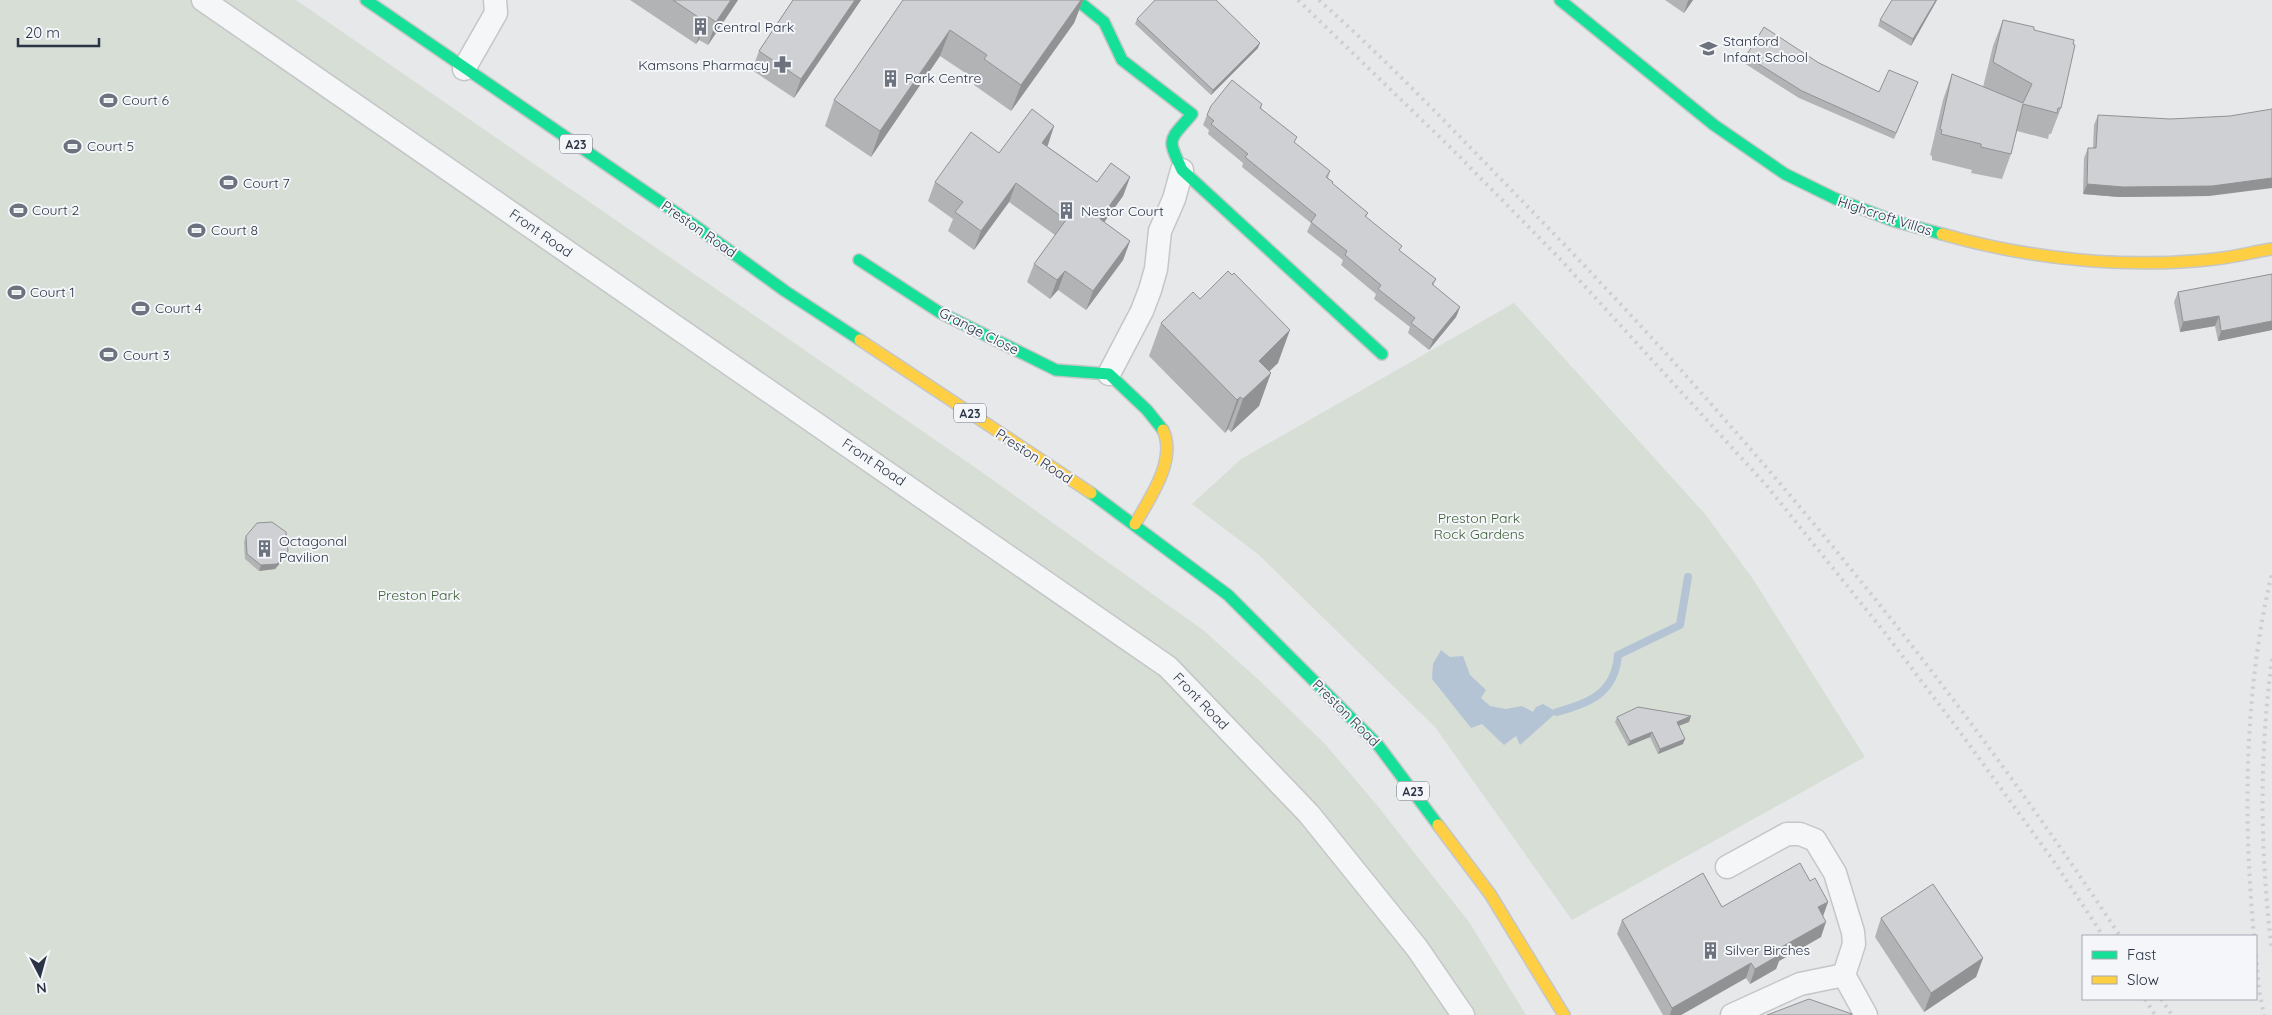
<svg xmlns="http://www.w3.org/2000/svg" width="2272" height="1015" font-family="Quicksand,sans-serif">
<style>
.green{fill:#d6ded6}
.water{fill:#b4c4d5}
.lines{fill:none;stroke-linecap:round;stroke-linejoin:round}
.stream{stroke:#b4c4d5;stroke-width:8}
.street-casing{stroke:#c4c6c8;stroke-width:25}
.fast-casing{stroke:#c4c6c8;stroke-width:14}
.slow-casing{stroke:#c4c6c8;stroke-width:14}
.street{stroke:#f5f6f7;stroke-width:22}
.fast{stroke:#16e098;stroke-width:11}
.slow{stroke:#ffcf43;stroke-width:11}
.rail{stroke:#cecfd2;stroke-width:4;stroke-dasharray:2.5 5;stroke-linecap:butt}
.wall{fill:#b1b3b5}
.shaded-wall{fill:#909294}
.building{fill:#ced0d3;stroke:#909294}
.labels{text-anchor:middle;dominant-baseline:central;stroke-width:4;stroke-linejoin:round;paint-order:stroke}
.shield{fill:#f4f6f9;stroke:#676e7b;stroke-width:1}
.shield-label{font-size:12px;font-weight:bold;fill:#2b3445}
.poi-label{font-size:14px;fill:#2b3445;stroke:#f4f6f9;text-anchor:start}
.street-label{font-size:14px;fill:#2b3445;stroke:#f4f6f9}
.park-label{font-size:14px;fill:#3f6138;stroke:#f4f6f9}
</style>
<rect width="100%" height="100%" fill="#e6e8ea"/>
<g class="green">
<path d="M 0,0 L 296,0 L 976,468 L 1203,630 L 1261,682 L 1325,744 L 1376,804 L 1469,922 L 1526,1015 L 0,1015 Z"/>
<path d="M 1514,303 L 1705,514 L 1753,579 L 1865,757 L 1572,920 L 1435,727 L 1259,555 L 1192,504 L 1241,459 Z"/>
</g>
<path class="water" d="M 1441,650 L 1450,657 L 1463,656 L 1470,675 L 1486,690 L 1481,698 L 1490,706 L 1506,709 L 1522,706 L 1533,712 L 1536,707 L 1543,704 L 1557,712 L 1520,745 L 1516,736 L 1504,745 L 1482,724 L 1471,728 L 1432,679 L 1433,664 Z"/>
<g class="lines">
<path class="stream" d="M 1557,712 C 1590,703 1615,693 1618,655 L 1680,625 L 1688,577"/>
<defs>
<g id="street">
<path d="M 203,0 L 1168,667 L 1309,814 L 1417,948 L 1463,1015"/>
<path d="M 464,69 L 496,13 L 495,0"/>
<path d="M 1109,374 L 1142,311 L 1150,290 L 1156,269 L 1160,231 L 1174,199 L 1182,170"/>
<path d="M 1727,867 L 1787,834 L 1800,834 L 1815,840 L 1835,873 L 1853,932 L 1854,944 L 1844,975 L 1866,1015"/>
<path d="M 1732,1015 L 1800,984 L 1844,975"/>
</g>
<g id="fast">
<path d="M 366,0 L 694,225 L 785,291 L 860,340"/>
<path d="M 1077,0 L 1104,22 L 1122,60 L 1192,114 C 1169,142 1166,136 1182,170 L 1382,354"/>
<path d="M 1560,0 L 1714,125 L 1785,174 L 1836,199 L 1894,221 L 1942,234"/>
<path d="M 859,260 L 939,312 L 1056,370 L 1109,374 L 1147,410 L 1163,430"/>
<path d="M 1091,493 L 1228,595 L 1378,745 L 1438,825"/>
</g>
<g id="slow">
<path d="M 1942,234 C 2029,259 2126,269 2215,259 C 2234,257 2253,252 2272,249"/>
<path d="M 860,340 L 1091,493"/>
<path d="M 1135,524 C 1150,498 1177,460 1163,430"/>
<path d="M 1438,825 L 1490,894 L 1564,1015"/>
</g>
</defs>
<use href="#street" class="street-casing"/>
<use href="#fast" class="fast-casing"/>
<use href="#slow" class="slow-casing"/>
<use href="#street" class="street"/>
<use href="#fast" class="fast"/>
<use href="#slow" class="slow"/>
<g class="rail">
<path d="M 1298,0 L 1453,150 L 1560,259 L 1767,486 L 1885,633 L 1960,732 L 2055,863 L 2103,936"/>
<path d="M 1319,0 C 1391,64 1459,136 1526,205 C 1746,430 1947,673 2120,936"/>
<path d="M 2272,659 C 2259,757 2260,854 2272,951"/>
<path d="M 2254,936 C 2243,816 2244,690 2272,573"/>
<path d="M 2256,955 L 2259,990 L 2264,1015"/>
<path d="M 2145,999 L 2155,1015"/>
<path d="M 2161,999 L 2172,1015"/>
</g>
</g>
<g class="wall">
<path d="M 630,0 L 738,0 L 708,45 L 699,40 L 696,44 Z"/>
<path d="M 793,0 L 861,0 L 794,98 L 752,70 L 759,51 Z"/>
<path d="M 903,0 L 1083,0 L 1074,23 L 1011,111 L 974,85 L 976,80 L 940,56 L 871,157 L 825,126 L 834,100 Z"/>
<path d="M 1665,0 L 1693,0 L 1684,13 Z"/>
<path d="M 1892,0 L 1937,0 L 1911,46 L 1878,26 L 1880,20 Z"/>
<path d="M 1137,19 L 1258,48 L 1211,95 L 1135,24 Z"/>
<path d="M 2003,20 L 2034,30 L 2061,108 L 2051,134 L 2049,134 L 2048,139 L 2017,131 L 2011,154 L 2002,179 L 1971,173 L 1972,170 L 1932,160 L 1932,156 L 1930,155 L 1943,100 L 1952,74 L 1983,87 L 1993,46 Z"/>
<path d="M 1746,56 L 1819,63 L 1879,92 L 1918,82 L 1894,139 L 1799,98 L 1744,63 Z"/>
<path d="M 1262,104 L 1261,108 L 1295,143 L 1330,171 L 1328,178 L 1333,182 L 1332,184 L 1368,213 L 1366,217 L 1400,251 L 1436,279 L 1433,286 L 1460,307 L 1456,317 L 1429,350 L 1408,333 L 1410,327 L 1374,299 L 1376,294 L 1341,265 L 1343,260 L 1307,232 L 1311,223 L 1242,167 L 1243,163 L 1208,134 L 1209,130 L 1203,125 L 1207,115 Z"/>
<path d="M 2098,115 L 2209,196 L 2119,197 L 2083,194 L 2084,158 L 2088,148 L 2093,148 L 2094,125 Z"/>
<path d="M 1054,126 L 1047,146 L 1097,182 L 1130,177 L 1123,196 L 1104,222 L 1130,241 L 1123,260 L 1086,310 L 1058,290 L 1050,299 L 1027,282 L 1034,264 L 1055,235 L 1009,202 L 974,250 L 948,231 L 953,219 L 928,201 L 935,182 L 999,153 Z"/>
<path d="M 2272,274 L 2272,330 L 2218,341 L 2215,326 L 2180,332 L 2174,302 L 2178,292 Z"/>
<path d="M 1200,299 L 1278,363 L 1269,371 L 1259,406 L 1231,432 L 1228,429 L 1225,433 L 1149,356 L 1161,323 Z"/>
<path d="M 246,536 L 286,556 L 275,569 L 259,571 L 245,559 L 244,542 Z"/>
<path d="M 1617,717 L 1689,722 L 1679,726 L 1683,744 L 1658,754 L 1650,737 L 1628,746 L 1615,722 Z"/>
<path d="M 1810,881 L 1828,902 L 1823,916 L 1821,937 L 1779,961 L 1776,969 L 1750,984 L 1746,978 L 1681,1015 L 1663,1015 L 1617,934 L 1622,920 L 1722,907 Z"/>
<path d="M 1881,918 L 1983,958 L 1976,977 L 1924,1012 L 1875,937 Z"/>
</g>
<g class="shaded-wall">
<path d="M 731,0 L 738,0 L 708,45 L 716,22 Z"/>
<path d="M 855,0 L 861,0 L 794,98 L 801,79 Z"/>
<path d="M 1081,0 L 1083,0 L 1074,23 L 1011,111 L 1021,85 Z"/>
<path d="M 1689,0 L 1693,0 L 1684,13 L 1688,1 Z"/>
<path d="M 1936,0 L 1937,0 L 1911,46 L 1913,39 Z"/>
<path d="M 707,16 L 699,40 L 696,44 L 704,21 Z"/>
<path d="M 950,30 L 940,56 L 871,157 L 880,131 Z"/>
<path d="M 1260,43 L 1258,48 L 1211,95 L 1213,90 Z"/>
<path d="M 1054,126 L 1048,145 L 1035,162 L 1042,143 Z"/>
<path d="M 1130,177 L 1123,196 L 1093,238 L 1100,219 Z"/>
<path d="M 2272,178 L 2272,188 L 2209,196 L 2119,197 L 2083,194 L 2087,184 Z"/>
<path d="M 1016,183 L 1009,202 L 974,250 L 981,231 Z"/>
<path d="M 1130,241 L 1123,260 L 1086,310 L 1093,291 Z"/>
<path d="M 1065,271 L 1058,290 L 1050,299 L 1057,280 Z"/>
<path d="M 1460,307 L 1456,317 L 1429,350 L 1433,340 Z"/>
<path d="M 2219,316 L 2215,326 L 2180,332 L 2183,322 Z"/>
<path d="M 2272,321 L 2272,330 L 2218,341 L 2221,331 Z"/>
<path d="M 1290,330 L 1278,363 L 1247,393 L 1259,361 Z"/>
<path d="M 1271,373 L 1259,406 L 1231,432 L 1243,399 Z"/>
<path d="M 1240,397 L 1228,429 L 1225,433 L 1237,400 Z"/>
<path d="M 288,551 L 286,556 L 275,569 L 259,571 L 261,565 Z"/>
<path d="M 1691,716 L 1689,722 L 1675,727 L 1677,722 Z"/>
<path d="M 1652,732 L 1650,737 L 1628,746 L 1630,741 Z"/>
<path d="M 1685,739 L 1683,744 L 1658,754 L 1660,749 Z"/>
<path d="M 1828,902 L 1823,916 L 1818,907 Z"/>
<path d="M 1826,922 L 1821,937 L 1779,961 L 1776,969 L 1750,984 L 1755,969 L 1778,949 Z"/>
<path d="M 1983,958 L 1976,977 L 1924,1012 L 1931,993 Z"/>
<path d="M 1751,963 L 1746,978 L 1681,1015 L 1670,1015 L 1672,1008 Z"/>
</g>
<g class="building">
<path d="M 673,0 L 731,0 L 716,22 L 707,16 L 704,21 Z"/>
<path d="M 793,0 L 855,0 L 801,79 L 759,51 Z"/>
<path d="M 903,0 L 1081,0 L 1021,85 L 984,59 L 987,55 L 950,30 L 880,131 L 834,100 Z"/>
<path d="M 1155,0 L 1216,0 L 1260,43 L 1213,90 L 1137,19 Z"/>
<path d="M 1892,0 L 1936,0 L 1913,39 L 1880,20 Z"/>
<path d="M 2003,20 L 2034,27 L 2034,30 L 2074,40 L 2073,44 L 2075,45 L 2061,108 L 2058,108 L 2057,113 L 2023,104 L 2011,154 L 1981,147 L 1981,144 L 1941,134 L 1942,130 L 1940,129 L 1952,74 L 2023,103 L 2032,84 L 1993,62 Z"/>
<path d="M 1764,27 L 1819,63 L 1879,92 L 1889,70 L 1918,82 L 1896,133 L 1802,91 L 1746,56 Z"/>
<path d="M 1232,80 L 1262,104 L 1260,108 L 1297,137 L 1294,142 L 1330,171 L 1326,177 L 1333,182 L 1332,183 L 1368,213 L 1365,216 L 1402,246 L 1399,250 L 1436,279 L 1432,284 L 1460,307 L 1433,340 L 1411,323 L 1415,318 L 1378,289 L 1381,285 L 1345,255 L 1347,251 L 1311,222 L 1316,215 L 1245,157 L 1248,154 L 1211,124 L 1214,121 L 1207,115 L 1211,106 Z"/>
<path d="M 1032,109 L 1054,126 L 1042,143 L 1097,182 L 1111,163 L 1130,177 L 1100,219 L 1130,241 L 1093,291 L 1065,271 L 1057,280 L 1034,264 L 1066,220 L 1016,183 L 981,231 L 955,212 L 963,202 L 935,182 L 971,132 L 999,153 Z"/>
<path d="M 2272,109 L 2272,178 L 2212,186 L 2123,187 L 2087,184 L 2088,148 L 2096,148 L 2098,115 L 2170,119 L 2230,116 Z"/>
<path d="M 1228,271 L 1232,275 L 1234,273 L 1290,330 L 1259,361 L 1271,373 L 1243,399 L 1240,397 L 1237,400 L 1161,323 L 1193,292 L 1200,299 Z"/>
<path d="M 2272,274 L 2272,321 L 2221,331 L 2219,316 L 2183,322 L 2178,292 Z"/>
<path d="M 272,522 L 286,532 L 288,551 L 277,564 L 261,565 L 247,554 L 246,536 L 257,523 Z"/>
<path d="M 1638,707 L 1691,716 L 1677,722 L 1685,739 L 1660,749 L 1652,732 L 1630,741 L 1617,717 Z"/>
<path d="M 1800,863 L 1810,881 L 1815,878 L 1828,902 L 1818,907 L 1826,922 L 1778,949 L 1781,954 L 1755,969 L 1751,963 L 1672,1008 L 1622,920 L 1703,873 L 1722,907 Z"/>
<path d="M 1933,884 L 1983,958 L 1931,993 L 1881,918 Z"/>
<path d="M 1809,999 L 1852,1014 L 1850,1015 L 1767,1015 Z"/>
</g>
<defs>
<symbol id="building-bare" viewBox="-9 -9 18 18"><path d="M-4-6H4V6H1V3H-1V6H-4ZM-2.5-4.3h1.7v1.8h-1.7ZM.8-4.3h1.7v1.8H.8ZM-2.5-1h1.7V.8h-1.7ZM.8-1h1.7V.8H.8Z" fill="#6c737f" stroke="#f4f6f9" stroke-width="2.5" paint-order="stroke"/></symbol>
<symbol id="school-bare" viewBox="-9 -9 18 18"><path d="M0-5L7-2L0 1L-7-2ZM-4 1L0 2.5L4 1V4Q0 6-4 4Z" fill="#6c737f" stroke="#f4f6f9" stroke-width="2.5" paint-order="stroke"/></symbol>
<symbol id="pharmacy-bare" viewBox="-9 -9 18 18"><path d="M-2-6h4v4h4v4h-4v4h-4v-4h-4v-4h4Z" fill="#6c737f" stroke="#f4f6f9" stroke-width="2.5" paint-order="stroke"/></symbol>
<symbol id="stadium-bare" viewBox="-9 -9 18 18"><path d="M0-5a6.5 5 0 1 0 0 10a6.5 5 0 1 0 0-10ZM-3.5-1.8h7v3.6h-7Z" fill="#6c737f" stroke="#f4f6f9" stroke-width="2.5" paint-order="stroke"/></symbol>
</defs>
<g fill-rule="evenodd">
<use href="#building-bare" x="688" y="14" width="25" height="25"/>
<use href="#school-bare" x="1696" y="36" width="25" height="25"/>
<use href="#pharmacy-bare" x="770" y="52" width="25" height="25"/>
<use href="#building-bare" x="878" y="66" width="25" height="25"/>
<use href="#stadium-bare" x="96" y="88" width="25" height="25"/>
<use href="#stadium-bare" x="60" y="134" width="25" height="25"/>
<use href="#stadium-bare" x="216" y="170" width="25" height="25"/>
<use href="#stadium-bare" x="6" y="198" width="25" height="25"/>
<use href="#building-bare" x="1054" y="198" width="25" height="25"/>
<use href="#stadium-bare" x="184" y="218" width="25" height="25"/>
<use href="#stadium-bare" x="4" y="280" width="25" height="25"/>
<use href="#stadium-bare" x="128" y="296" width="25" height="25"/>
<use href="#stadium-bare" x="96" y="342" width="25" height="25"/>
<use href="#building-bare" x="252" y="536" width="25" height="25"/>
<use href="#building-bare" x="1698" y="938" width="25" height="25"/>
</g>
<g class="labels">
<g class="shield">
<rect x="560" y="134.5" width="32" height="19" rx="4"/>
<rect x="954" y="403.5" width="32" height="19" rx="4"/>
<rect x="1397" y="781.5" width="32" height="19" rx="4"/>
</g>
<g class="shield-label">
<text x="576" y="144">A23</text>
<text x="970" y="413">A23</text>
<text x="1413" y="791">A23</text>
</g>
<g class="poi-label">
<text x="714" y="27">Central Park</text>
<text x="1723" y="41">Stanford<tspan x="1723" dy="16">Infant School</tspan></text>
<text x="769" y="65" text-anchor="end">Kamsons Pharmacy</text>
<text x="905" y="78">Park Centre</text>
<text x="122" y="100">Court 6</text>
<text x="87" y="146">Court 5</text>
<text x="243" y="183">Court 7</text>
<text x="32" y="210">Court 2</text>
<text x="1081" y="211">Nestor Court</text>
<text x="211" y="230">Court 8</text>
<text x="30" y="292">Court 1</text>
<text x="155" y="308">Court 4</text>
<text x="123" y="355">Court 3</text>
<text x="279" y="541">Octagonal<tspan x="279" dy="16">Pavilion</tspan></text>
<text x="1725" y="950">Silver Birches</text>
</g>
<g class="street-label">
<text transform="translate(1885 216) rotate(18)">Highcroft Villas</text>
<text transform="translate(699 229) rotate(35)">Preston Road</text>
<text transform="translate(541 233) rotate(35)">Front Road</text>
<text transform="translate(979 331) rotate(27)">Grange Close</text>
<text transform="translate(1034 456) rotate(33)">Preston Road</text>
<text transform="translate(874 462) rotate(34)">Front Road</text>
<text transform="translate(1201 701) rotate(46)">Front Road</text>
<text transform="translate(1346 713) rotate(45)">Preston Road</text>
</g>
<g class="park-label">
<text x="1479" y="518">Preston Park<tspan x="1479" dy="16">Rock Gardens</tspan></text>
<text x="419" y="595">Preston Park</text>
</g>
</g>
<rect x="2082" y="935" width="175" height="65" fill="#f4f6f9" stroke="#a4a8b1"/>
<rect x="2092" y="951" width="25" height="8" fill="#16e098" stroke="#a4a8b1"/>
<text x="2127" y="960" font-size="15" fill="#2b3445">Fast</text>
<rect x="2092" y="976" width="25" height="8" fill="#ffcf43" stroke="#a4a8b1"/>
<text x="2127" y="985" font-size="15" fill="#2b3445">Slow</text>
<g transform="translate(40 975) rotate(174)" stroke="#f4f6f9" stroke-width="4" paint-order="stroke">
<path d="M0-4L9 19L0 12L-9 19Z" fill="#2b3445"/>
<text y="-8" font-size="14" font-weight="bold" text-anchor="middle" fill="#2b3445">N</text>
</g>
<path d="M18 38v8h81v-8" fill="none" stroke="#2b3445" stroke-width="2.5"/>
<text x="25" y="38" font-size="15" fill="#2b3445" stroke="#f4f6f9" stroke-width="4" paint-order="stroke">20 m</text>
</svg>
